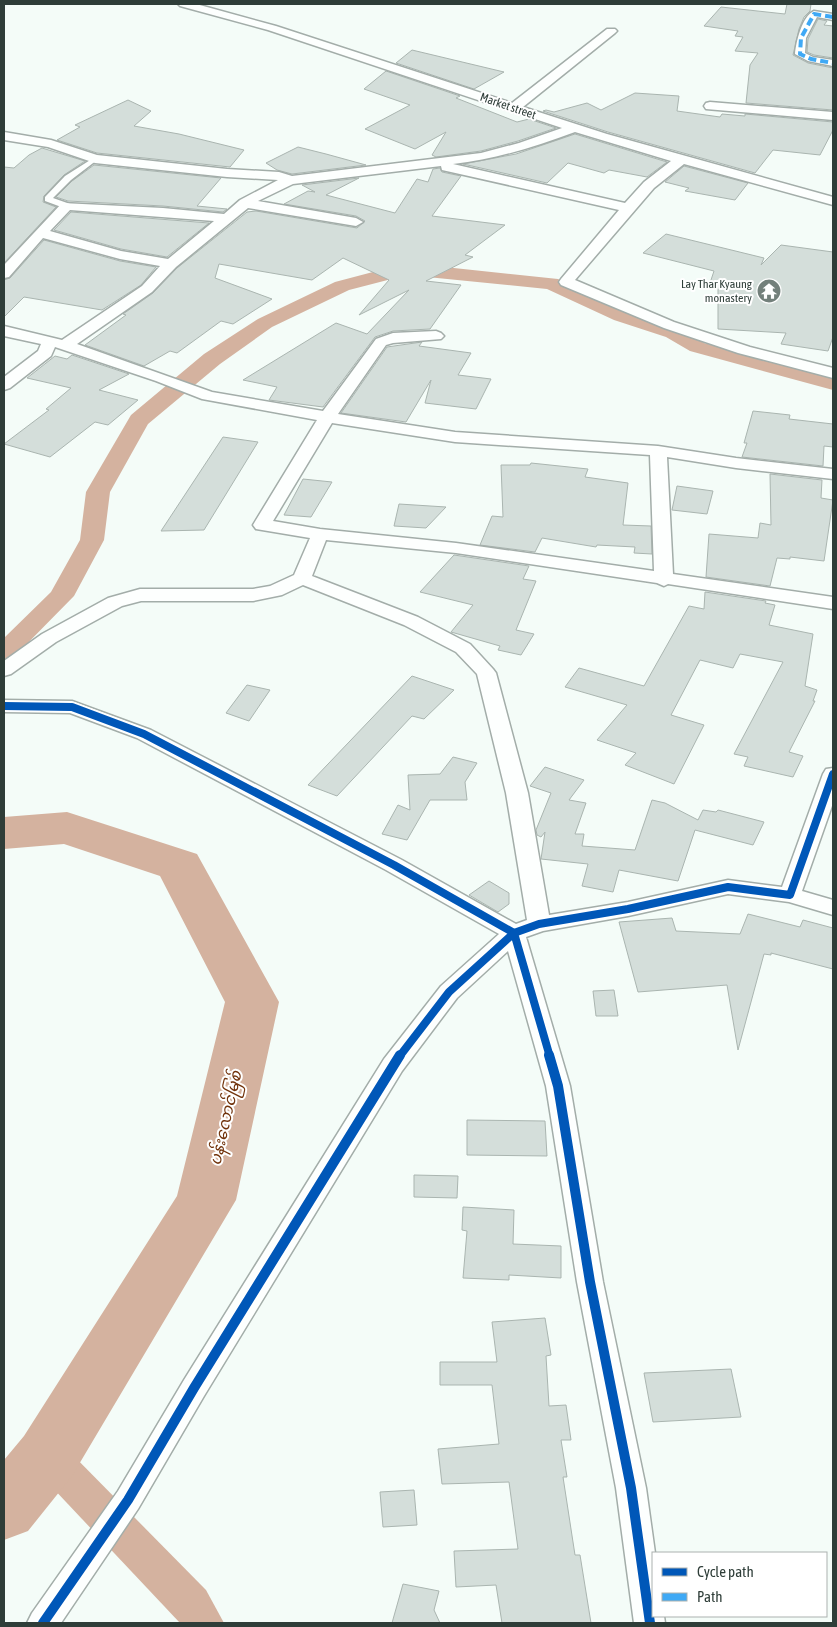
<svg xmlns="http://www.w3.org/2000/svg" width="837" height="1627" font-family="'Asap Condensed','Noto Sans Myanmar',sans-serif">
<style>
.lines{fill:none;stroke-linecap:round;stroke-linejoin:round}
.canal{fill:#d4b29f;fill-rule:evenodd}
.river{fill:#d4b29f;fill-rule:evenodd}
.building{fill:#d4deda;stroke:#aab5b0}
.service-casing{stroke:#a3ada9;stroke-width:3}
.pedestrian-casing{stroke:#a3ada9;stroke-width:3}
.minor-casing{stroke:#a3ada9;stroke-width:3}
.service{fill:#fdfffe;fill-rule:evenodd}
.pedestrian{fill:#fdfffe;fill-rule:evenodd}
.minor{fill:#fdfffe;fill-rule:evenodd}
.quiet{stroke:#3fa9f5;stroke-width:4;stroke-dasharray:8 4;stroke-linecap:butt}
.cycleway-far1-casing{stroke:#fff;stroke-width:11}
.cycleway-casing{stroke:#fff;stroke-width:13}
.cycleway-far1{stroke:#0057b8;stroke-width:8}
.cycleway{stroke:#0057b8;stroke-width:10}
.labels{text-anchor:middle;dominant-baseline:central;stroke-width:4;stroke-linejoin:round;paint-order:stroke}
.far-street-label{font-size:12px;fill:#2e3d38;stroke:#fff}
.far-poi-label{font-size:12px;fill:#2e3d38;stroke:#fff;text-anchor:end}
.water-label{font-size:16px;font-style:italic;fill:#71320a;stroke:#fff}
</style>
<rect width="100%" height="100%" fill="#f4fcf8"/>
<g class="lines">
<g class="canal">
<path d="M 407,263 L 558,279 L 628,312 L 680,329 L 704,343 L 833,377 L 833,390 L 690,351 L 666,337 L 614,320 L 547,289 L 407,275 L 349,290 L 272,327 L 220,364 L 148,424 L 110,492 L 104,540 L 74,596 L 13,658 L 4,660 L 4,638 L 51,592 L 80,540 L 86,492 L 131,415 L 204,354 L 258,319 L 335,282 Z"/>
<path d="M 48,1439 L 62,1444 L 206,1590 L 224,1623 L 180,1623 L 34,1468 L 28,1456 L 34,1444 Z"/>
</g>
<path class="river" d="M 67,812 L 197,854 L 279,1002 L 236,1200 L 72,1476 L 28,1531 L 4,1540 L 4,1460 L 24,1436 L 177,1196 L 225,1002 L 160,876 L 64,844 L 4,849 L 4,817 Z"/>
</g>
<g class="building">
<path d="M 787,4 L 811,4 L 810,11 L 804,17 L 799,29 L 793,55 L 808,63 L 833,68 L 833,110 L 746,103 L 750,65 L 758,53 L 735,51 L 743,37 L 735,36 L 738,31 L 704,26 L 721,7 L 785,14 Z"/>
<path d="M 818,19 L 827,21 L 824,25 L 833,26 L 833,58 L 814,55 L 807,52 L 808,39 Z"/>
<path d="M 412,50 L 504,72 L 474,89 L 396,63 Z"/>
<path d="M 386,71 L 460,96 L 456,98 L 517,122 L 529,119 L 556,128 L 518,141 L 481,151 L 436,157 L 432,155 L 446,132 L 415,149 L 365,129 L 410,105 L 364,89 Z"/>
<path d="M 635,93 L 679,96 L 677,111 L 720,117 L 722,114 L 745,116 L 745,114 L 833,122 L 833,130 L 820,155 L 773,150 L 755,173 L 608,132 L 543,111 L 546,110 L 554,112 L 587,103 L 601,110 Z"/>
<path d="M 128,100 L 151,111 L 134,126 L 179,134 L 244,150 L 230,167 L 97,153 L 57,140 L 80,127 L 75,125 Z"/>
<path d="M 575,134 L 667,162 L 647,177 L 609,170 L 604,173 L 568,163 L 547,183 L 463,164 L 516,154 Z"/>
<path d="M 298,147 L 326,154 L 366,165 L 292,174 L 277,170 L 266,163 Z"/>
<path d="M 42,148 L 85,161 L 64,175 L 44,196 L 43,202 L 56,207 L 4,263 L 4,167 L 14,168 L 29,155 Z"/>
<path d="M 94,165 L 221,178 L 197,206 L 227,209 L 223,212 L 163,206 L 68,201 L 56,197 L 72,181 Z"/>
<path d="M 684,166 L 748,183 L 735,200 L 685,191 L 689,188 L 665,182 Z"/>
<path d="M 440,168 L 442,172 L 461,176 L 432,216 L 505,225 L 465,255 L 473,257 L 426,281 L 461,285 L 430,329 L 393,331 L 375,337 L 323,407 L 269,400 L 277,387 L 243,380 L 336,323 L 367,334 L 409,290 L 359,315 L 389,280 L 343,258 L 312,280 L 219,264 L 215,278 L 272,299 L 233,324 L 221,321 L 177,353 L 170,351 L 144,366 L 85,345 L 126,315 L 123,314 L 153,293 L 177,268 L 247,212 L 256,211 L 357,228 L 365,221 L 356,216 L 284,204 L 308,191 L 315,192 L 302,185 L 359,178 L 326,195 L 395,213 L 417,179 L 428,182 L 433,169 Z"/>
<path d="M 71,212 L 209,223 L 167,257 L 121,249 L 54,230 Z"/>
<path d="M 666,234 L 764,258 L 761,265 L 781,245 L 833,252 L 833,337 L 828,351 L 781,344 L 786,333 L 718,329 L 718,287 L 709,286 L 714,271 L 643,253 Z"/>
<path d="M 44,240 L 120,261 L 156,267 L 141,285 L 102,310 L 24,297 L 4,317 L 4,280 L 10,278 Z"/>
<path d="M 422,342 L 419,346 L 471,353 L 458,375 L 491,379 L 476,409 L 425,403 L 431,380 L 406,422 L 341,413 L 387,347 Z"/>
<path d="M 72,355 L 129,374 L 99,390 L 138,400 L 108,425 L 95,422 L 50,457 L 4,444 L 49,410 L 46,409 L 71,388 L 27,378 L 55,356 L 67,359 Z"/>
<path d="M 753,411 L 790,415 L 789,419 L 833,424 L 833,447 L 824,446 L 823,466 L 742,457 L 747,443 L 744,443 Z"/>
<path d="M 223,437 L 258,442 L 204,530 L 161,531 Z"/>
<path d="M 531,463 L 588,469 L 585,477 L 628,483 L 623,525 L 651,526 L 652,554 L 634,553 L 635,547 L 597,545 L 596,547 L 542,538 L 535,552 L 480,545 L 492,516 L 503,517 L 501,465 L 530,465 Z"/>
<path d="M 770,474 L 822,480 L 821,498 L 833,500 L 824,561 L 790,557 L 790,559 L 777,558 L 770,586 L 706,577 L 709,534 L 758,538 L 760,523 L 771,525 Z"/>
<path d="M 303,479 L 332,482 L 311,517 L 284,515 Z"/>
<path d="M 677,486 L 713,491 L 707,514 L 672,510 Z"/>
<path d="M 399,504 L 446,507 L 426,528 L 394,526 Z"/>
<path d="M 454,555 L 529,566 L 523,579 L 536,581 L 516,630 L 534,634 L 521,655 L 498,650 L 500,646 L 451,632 L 473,605 L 420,592 Z"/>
<path d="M 705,592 L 766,601 L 765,603 L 775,605 L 769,625 L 813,634 L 805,686 L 817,690 L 813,701 L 815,701 L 789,752 L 803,756 L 793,777 L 744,766 L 748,757 L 734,754 L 783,662 L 740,654 L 733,668 L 700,660 L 671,715 L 704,725 L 674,784 L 625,765 L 636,753 L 597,740 L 627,705 L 565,687 L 579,668 L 644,686 L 689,606 L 704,609 Z"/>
<path d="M 412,676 L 454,690 L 424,719 L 412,716 L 337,796 L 308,785 Z"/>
<path d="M 247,685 L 270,690 L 249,721 L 226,713 Z"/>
<path d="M 453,757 L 477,763 L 465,782 L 467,800 L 430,800 L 407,840 L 382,834 L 398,805 L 410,810 L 408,775 L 440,774 Z"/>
<path d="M 545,767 L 584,780 L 569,800 L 586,803 L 575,834 L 584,834 L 582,846 L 635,850 L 652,800 L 665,803 L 698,820 L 703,810 L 716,812 L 718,810 L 764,822 L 753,845 L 695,830 L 678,881 L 619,870 L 613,892 L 582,886 L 588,864 L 541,859 L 545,832 L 541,837 L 537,835 L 536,830 L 551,793 L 530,786 Z"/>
<path d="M 489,881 L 509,893 L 509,904 L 498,912 L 469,895 Z"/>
<path d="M 748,914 L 800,927 L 803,920 L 833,928 L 833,969 L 771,953 L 771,955 L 764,954 L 738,1050 L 727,985 L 638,992 L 619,922 L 672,918 L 676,931 L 740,934 Z"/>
<path d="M 614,990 L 618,1016 L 596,1016 L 593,991 Z"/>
<path d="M 467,1120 L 545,1121 L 547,1156 L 467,1155 Z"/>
<path d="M 414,1175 L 458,1176 L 457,1198 L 414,1197 Z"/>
<path d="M 463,1207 L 514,1210 L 513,1244 L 561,1246 L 561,1278 L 509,1275 L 509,1280 L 463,1278 L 467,1231 L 462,1230 Z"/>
<path d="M 545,1318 L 551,1355 L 546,1356 L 549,1406 L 566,1405 L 571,1440 L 561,1440 L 567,1477 L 563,1477 L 575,1555 L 580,1555 L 591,1623 L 502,1623 L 496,1585 L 456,1587 L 454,1551 L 518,1549 L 509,1482 L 442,1484 L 438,1449 L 499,1444 L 492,1385 L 440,1385 L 440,1362 L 497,1362 L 492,1322 Z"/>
<path d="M 731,1369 L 741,1417 L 653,1422 L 644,1373 Z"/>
<path d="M 414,1490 L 417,1525 L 383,1527 L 380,1492 Z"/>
<path d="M 403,1584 L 439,1591 L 434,1610 L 440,1623 L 392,1623 Z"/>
</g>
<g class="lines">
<defs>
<path id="service" d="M 95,157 L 99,159 L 97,160 L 71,180 L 53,198 L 70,204 L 70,208 L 64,208 L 45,201 L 45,197 L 65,176 Z"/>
<path id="pedestrian" d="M 814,11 L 833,14 L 833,20 L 817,17 L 806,38 L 805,53 L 813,57 L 833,60 L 833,66 L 808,61 L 795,54 C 796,42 802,16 814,11 Z"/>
<g id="minor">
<path d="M 178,4 L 196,4 L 276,26 L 512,103 L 607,29 L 615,29 L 617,31 L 615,33 L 523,107 L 607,134 L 833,197 L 833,205 L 684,164 L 654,188 L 575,280 L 674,322 L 750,347 L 833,368 L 833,378 L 738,353 L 664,328 L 561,285 L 559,282 L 561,279 L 619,210 L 442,170 L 441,166 L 293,184 L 258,201 L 356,218 L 363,222 L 356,226 L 248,208 L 176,267 L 152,292 L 77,344 L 212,392 L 323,411 L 376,339 L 393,333 L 436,331 L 441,333 L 444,336 L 441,339 L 393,343 L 386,345 L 338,414 L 455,432 L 658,446 L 736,458 L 833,469 L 833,479 L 736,468 L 667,457 L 673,574 L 833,597 L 833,609 L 668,584 L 664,586 L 657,583 L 456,553 L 326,540 L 312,576 L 418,617 L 470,644 L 493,669 L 496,673 L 528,793 L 549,915 L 628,902 L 728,880 L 782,887 L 823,774 L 826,769 L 833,768 L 833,803 L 802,891 L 833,900 L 833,915 L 789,902 L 728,894 L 628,916 L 543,931 L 526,937 L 570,1086 L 603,1282 L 646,1488 L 655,1553 L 653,1553 L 653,1616 L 664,1616 L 665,1623 L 634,1623 L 616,1488 L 577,1282 L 546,1086 L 508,951 L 457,998 L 402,1071 L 204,1396 L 138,1509 L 61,1623 L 27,1623 L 32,1613 L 118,1491 L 184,1380 L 384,1059 L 441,986 L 499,934 L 386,870 L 137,738 L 70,713 L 4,712 L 4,700 L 72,701 L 151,730 L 402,860 L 516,924 L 527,920 L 506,793 L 477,674 L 456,652 L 404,625 L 303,585 L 282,595 L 253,601 L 141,601 L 122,606 L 56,642 L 11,674 L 4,676 L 4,661 L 42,634 L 108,598 L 140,589 L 253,589 L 270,586 L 294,575 L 310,538 L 256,529 L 253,525 L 317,420 L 202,399 L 156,381 L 55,347 L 51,356 L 10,388 L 4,390 L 4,377 L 38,351 L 41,344 L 4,336 L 4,326 L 62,340 L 142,286 L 160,266 L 120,259 L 43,238 L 9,277 L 4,278 L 4,265 L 62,203 L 163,208 L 224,214 L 240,200 L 278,180 L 227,177 L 95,163 L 48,147 L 4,140 L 4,132 L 51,140 L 97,155 L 227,169 L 279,172 L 292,176 L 481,153 L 519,143 L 562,128 L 268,30 L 180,6 ZM 575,132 L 671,161 L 644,182 L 625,203 L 453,164 C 496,159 535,147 575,132 ZM 70,210 L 214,221 L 168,259 L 121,251 L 50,231 ZM 332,423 L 455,442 L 650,455 L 654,571 L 456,543 L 320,529 L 273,521 Z"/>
<path d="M 710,102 L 833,112 L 833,120 L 706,109 L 704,106 L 706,103 Z"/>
</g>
</defs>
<use href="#service" class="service-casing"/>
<use href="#pedestrian" class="pedestrian-casing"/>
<use href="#minor" class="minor-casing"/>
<use href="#service" class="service"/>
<use href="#pedestrian" class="pedestrian"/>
<use href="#minor" class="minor"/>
<path class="quiet" d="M 833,17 L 814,14 L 801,38 L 800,54 L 811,59 L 833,63"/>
<defs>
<g id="cycleway-far1">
<path d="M 4,706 L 72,707 L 144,734 L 394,865 L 514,933 L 550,1057"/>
<path d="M 399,1057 L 449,992 L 514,933 L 539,924 L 628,909 L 728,887 L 790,895 L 833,774"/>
</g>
<g id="cycleway">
<path d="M 549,1055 L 558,1086 L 590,1282 L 631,1488 L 650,1623"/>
<path d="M 43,1623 L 128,1500 L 194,1388 L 400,1055"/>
</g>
</defs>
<use href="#cycleway-far1" class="cycleway-far1-casing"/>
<use href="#cycleway" class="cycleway-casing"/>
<use href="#cycleway-far1" class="cycleway-far1"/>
<use href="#cycleway" class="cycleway"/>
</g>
<defs>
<symbol id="temple-disc" viewBox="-11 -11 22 22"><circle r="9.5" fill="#73807b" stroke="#fff"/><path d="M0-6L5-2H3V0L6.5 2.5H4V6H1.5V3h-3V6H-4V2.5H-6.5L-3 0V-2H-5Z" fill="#fff"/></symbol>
</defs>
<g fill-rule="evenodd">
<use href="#temple-disc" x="755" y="277" width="28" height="28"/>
</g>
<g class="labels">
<g class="far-street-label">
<text transform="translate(508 106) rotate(19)">Market street</text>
</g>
<g class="far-poi-label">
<text x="752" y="284">Lay Thar Kyaung<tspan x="752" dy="14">monastery</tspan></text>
</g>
<g class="water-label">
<text transform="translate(225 1118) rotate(-77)">ပန်းလောင်မြစ်</text>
</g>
</g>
<rect width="837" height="1627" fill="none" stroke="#2e3d38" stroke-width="10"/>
<rect x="652" y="1552" width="175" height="65" fill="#ffffff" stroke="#abb1af"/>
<rect x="662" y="1568" width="25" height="8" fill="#0057b8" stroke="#abb1af"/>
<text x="697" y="1577" font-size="15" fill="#2e3d38">Cycle path</text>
<rect x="662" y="1593" width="25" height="8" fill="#3fa9f5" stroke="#abb1af"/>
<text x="697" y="1602" font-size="15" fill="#2e3d38">Path</text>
</svg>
